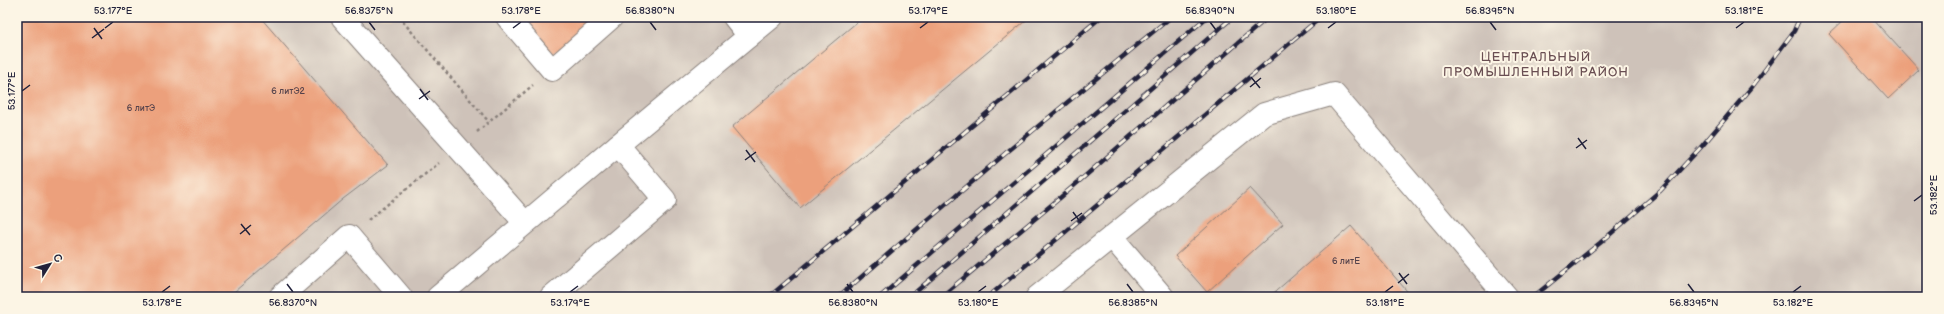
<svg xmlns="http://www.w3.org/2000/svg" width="1944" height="314" font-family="'Balsamiq Sans',sans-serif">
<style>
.industrial{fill:#cec2b9}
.building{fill:#eca07c}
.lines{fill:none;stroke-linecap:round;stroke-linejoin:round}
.minor-casing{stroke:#887f7a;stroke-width:24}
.path{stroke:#887f7a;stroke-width:2.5;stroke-dasharray:3 3;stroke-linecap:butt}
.minor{stroke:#fff;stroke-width:22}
.rail-casing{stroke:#22223b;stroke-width:4.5}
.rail{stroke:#fcf5e5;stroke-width:3;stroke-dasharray:9;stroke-linecap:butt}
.ticks{fill:none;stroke:#22223b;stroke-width:1.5}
.labels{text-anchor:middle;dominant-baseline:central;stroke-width:4;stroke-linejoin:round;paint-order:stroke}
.number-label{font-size:9px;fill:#54424b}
.quarter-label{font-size:13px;letter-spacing:1px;fill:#694e52;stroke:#fcf5e5}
.neatline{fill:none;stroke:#22223b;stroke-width:1.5}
.ticks-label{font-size:10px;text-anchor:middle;fill:#22223b}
</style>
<rect width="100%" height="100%" fill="#fcf5e5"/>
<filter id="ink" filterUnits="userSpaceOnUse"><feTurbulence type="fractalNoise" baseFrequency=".025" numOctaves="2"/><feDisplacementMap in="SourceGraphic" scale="8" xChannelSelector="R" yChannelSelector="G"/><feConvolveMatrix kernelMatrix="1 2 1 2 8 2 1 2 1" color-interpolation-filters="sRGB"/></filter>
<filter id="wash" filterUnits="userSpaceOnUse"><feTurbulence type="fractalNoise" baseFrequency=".012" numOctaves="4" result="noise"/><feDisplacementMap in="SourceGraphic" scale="16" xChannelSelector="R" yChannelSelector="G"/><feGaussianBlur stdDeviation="0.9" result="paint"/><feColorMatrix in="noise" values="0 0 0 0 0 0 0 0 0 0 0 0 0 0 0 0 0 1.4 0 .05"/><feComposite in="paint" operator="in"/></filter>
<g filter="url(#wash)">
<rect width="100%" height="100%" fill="#efdcba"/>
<rect class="industrial" x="17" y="17" width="1910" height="280"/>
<g id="blocks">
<g class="building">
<path d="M 17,17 L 260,17 L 388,165 L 343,199 L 228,297 L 17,297 Z"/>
<path d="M 519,17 L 598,17 L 551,56 Z"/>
<path d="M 863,17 L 1030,17 L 800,208 L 732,127 Z"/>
<path d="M 1847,17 L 1871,17 L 1919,70 L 1888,99 L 1829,34 Z"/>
<path d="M 1250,188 L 1283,224 L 1207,292 L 1175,256 Z"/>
<path d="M 1351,226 L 1412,297 L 1269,297 Z"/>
</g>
</g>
</g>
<g filter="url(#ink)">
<use href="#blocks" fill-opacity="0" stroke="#887f7a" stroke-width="1"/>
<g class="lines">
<defs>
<g id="minor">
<path d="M 342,17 L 525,223"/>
<path d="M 507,17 L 552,70 L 612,17"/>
<path d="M 734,17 L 749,36"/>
<path d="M 618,145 L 772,17"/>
<path d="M 1112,237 L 1163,297"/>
<path d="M 280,297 L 349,236 L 401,297"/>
<path d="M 438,297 L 618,145 L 665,200 L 551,297"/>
<path d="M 1037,297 L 1264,114 L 1334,94 L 1507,297"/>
</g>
</defs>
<use href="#minor" class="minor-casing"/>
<g class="path">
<path d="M 399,17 L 489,122"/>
<path d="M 477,132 L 533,85"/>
<path d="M 368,220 L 439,163"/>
</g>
<use href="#minor" class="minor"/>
<defs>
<g id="rail">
<path d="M 769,297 L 1101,17"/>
<path d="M 838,297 L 1007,152 L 1171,17"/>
<path d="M 880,297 L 1207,17"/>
<path d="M 910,297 L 1233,17"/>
<path d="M 941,297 L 1061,197 L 1268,17"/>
<path d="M 988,297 L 1321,17"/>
<path d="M 1533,297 L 1600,243 L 1661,190 L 1702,146 L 1752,87 L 1794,31 L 1800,17"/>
</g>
</defs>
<use href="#rail" class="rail-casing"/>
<use href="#rail" class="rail"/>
</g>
</g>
<path class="ticks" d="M 369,22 L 375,30M 650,22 L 656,30M 1210,22 L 1216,30M 1490,22 L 1496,30M 94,28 L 102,39M 105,28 L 113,22M 513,28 L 521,22M 920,28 L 928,22M 1328,28 L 1336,22M 1736,28 L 1744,22M 92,38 L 104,29M 1251,77 L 1260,88M 1250,87 L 1261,78M 420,89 L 428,100M 22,91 L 30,85M 419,99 L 430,91M 1578,138 L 1586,149M 1576,148 L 1587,140M 746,150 L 755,162M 745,160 L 756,152M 1914,201 L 1922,195M 1073,212 L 1081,223M 1071,221 L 1082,213M 241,224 L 250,235M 240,234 L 251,225M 1399,273 L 1407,284M 1398,283 L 1409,274M 287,284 L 293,292M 847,284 L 853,292M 1127,284 L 1133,292M 1688,284 L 1694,292M 162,292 L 170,286M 570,292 L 578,286M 978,292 L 986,286M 1385,292 L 1393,286M 1793,292 L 1801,286"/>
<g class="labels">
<g class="number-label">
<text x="288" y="91">6 литЭ2</text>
<text x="141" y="108">6 литЭ</text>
<text x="1346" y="261">6 литЕ</text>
</g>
<g class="quarter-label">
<text x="1536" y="57">ЦЕНТРАЛЬНЫЙ<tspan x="1536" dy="15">ПРОМЫШЛЕННЫЙ РАЙОН</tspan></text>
</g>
</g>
<rect width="1944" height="314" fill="none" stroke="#fcf5e5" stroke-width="44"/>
<g transform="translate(50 264) rotate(53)" stroke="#fcf5e5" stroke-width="3" paint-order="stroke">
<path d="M0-3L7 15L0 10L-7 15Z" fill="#22223b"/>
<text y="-6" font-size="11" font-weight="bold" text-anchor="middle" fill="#22223b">С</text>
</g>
<rect x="22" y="22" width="1900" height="270" class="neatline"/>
<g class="ticks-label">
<text x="113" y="14">53.177°E</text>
<text x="369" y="14">56.8375°N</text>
<text x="521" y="14">53.178°E</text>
<text x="650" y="14">56.8380°N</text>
<text x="928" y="14">53.179°E</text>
<text x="1210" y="14">56.8390°N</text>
<text x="1336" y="14">53.180°E</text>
<text x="1490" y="14">56.8395°N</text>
<text x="1744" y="14">53.181°E</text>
<text transform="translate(11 91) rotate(-90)" y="4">53.177°E</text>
<text transform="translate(1933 195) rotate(-90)" y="4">53.182°E</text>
<text x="162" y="306">53.178°E</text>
<text x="293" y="306">56.8370°N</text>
<text x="570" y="306">53.179°E</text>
<text x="853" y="306">56.8380°N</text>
<text x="978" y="306">53.180°E</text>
<text x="1133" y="306">56.8385°N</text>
<text x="1385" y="306">53.181°E</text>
<text x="1694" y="306">56.8395°N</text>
<text x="1793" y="306">53.182°E</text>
</g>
</svg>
